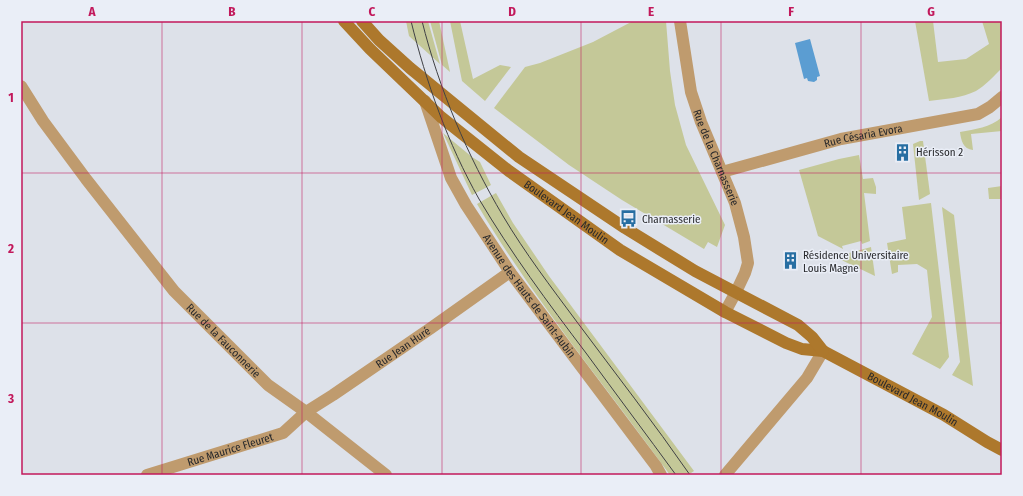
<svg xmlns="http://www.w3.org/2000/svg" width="1023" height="496" font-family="'Fira Sans Condensed',sans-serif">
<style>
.green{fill:#c4c898}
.water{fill:#5b9dd2}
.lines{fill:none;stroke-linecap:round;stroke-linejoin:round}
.street{stroke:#bf9b6e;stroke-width:12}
.secondary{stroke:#ad782c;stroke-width:12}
.tram{stroke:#404145;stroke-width:1}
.grid{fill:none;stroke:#c2185b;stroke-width:1;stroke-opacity:0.55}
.labels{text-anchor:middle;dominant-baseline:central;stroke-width:3;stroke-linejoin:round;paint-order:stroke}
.street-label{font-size:11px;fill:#27282b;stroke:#eaeef7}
.poi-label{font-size:11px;fill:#27282b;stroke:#eaeef7;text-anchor:start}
.neatline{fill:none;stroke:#c2185b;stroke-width:1.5}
.grid-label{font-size:13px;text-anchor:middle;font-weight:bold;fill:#c2185b}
</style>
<rect width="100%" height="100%" fill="#dde1e9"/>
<g class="green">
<path d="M 406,21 L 428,21 L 440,64 L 409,36 Z"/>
<path d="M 430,21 L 439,21 L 450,72 L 442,65 Z"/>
<path d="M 450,21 L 460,21 L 473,79 L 500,65 L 511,67 L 485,101 L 462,81 Z"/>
<path d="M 633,21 L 666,21 L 670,71 L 675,105 L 686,145 L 725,225 L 717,247 L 708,242 L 704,249 L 622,200 L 569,165 L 494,108 L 525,67 L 540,63 L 593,42 Z"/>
<path d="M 915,21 L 933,21 L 938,62 L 966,59 L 989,44 L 982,21 L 1002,21 L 1002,68 C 995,75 985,86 976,91 C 962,98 945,99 929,101 Z"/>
<path d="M 1002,117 L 1002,131 L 971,134 L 973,150 C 963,149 961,140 960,132 C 975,129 990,128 1002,117 Z"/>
<path d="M 443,133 L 472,157 L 480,162 L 491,185 L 472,195 Z"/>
<path d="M 920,141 L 923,141 L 930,194 L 919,200 L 913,144 Z"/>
<path d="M 859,155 L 863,179 L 873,178 L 876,187 L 876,194 L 864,193 L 870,241 L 862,244 L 861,241 L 842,246 L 843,249 L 818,236 L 799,170 L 839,159 Z"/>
<path d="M 1002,186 L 1002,199 L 989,199 L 988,188 Z"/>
<path d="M 496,193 L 513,223 L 549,276 L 694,471 L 688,475 L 670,475 C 605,385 533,299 477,204 Z"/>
<path d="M 931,203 L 949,357 L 940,369 L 912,354 L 932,317 L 927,270 L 917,264 L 898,265 L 898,272 L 892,274 L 887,243 L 906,239 L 902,207 Z"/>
<path d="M 942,207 L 954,215 L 973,386 L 952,375 L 960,362 Z"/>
<path d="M 871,247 L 875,276 L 835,257 Z"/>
</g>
<path class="water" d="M 810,39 L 820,76 L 817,77 L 817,80 L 814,82 L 808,81 L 807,78 L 804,79 L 795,43 Z"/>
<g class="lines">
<g class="street">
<path id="s1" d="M 680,21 L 691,92 L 701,122 L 735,203 L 744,237 L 748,263 L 745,273 L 736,292 L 725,312"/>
<path id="s2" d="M 21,86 L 43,121 L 86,179 L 174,291 L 268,385 L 306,412 L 386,475"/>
<path id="s3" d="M 425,101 L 451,178 L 466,205 L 510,272 L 656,466 L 661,475"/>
<path id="s4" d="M 722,172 L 841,139 L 978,114 L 990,107 L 1002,97"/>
<path id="s5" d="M 147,475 L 283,433 L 306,412 L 333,395 L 431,328 L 510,272"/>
<path d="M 725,475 L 807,378 L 823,351"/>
</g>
<g class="secondary">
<path id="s6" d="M 344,21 L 370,49 L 441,117 L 509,171 L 620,250 L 725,312 L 786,343 L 802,349 L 823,351 L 944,415 L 987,442 L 1002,450"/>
<path d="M 362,21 L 379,40 L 410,68 L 519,157 L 625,228 L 695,271 L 798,325 L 812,337 L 823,351"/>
</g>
<g class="tram">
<path d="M 411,21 C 426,82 448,144 479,199 C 511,253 548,303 586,353 C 616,394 646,434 676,475"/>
<path d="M 422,21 C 439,89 467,155 503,216 C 525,253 551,287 577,322 C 615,373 654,423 690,475"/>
</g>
</g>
<path class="grid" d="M 162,21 L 162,475M 302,21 L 302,475M 442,21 L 442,475M 581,21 L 581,475M 721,21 L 721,475M 861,21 L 861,475M 21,173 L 1002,173M 21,323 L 1002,323"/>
<defs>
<symbol id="building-bare" viewBox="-9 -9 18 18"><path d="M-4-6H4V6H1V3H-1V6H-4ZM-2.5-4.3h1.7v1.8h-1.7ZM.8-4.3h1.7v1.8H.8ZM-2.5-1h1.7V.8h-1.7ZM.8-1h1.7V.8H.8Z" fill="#276ea2" stroke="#eaeef7" stroke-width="2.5" paint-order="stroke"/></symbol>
<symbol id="bus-bare" viewBox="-9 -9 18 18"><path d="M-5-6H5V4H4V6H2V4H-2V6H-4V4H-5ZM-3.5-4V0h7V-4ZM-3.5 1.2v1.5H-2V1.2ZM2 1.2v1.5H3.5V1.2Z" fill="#276ea2" stroke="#eaeef7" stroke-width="2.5" paint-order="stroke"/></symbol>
</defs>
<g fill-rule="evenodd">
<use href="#building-bare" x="890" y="140" width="25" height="25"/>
<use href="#bus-bare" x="616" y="206" width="25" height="25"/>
<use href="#building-bare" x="778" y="248" width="25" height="25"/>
</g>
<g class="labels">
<g class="street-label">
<text stroke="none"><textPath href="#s4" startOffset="146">Rue Césaria Evora</textPath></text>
<text stroke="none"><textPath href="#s1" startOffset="142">Rue de la Charnasserie</textPath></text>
<text stroke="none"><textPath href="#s6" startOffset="294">Boulevard Jean Moulin</textPath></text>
<text stroke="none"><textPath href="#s3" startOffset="223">Avenue des Hauts de Saint-Aubin</textPath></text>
<text stroke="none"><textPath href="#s2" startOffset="326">Rue de la Fauconnerie</textPath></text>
<text stroke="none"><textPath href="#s5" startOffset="290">Rue Jean Huré</textPath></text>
<text stroke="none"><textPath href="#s6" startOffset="690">Boulevard Jean Moulin</textPath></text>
<text stroke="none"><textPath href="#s5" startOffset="87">Rue Maurice Fleuret</textPath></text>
</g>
<g class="poi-label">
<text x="916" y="152">Hérisson 2</text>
<text x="642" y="219">Charnasserie</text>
<text x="803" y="255">Résidence Universitaire<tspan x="803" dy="13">Louis Magne</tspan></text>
</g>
</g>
<rect width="1023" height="496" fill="none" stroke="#eaeef7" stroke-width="44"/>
<rect x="22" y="22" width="979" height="452" class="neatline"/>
<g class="grid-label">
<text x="92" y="16">A</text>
<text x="232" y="16">B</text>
<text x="372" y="16">C</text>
<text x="512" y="16">D</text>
<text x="651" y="16">E</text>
<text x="791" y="16">F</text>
<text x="931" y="16">G</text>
<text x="11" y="102">1</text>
<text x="11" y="253">2</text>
<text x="11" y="403">3</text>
</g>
</svg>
